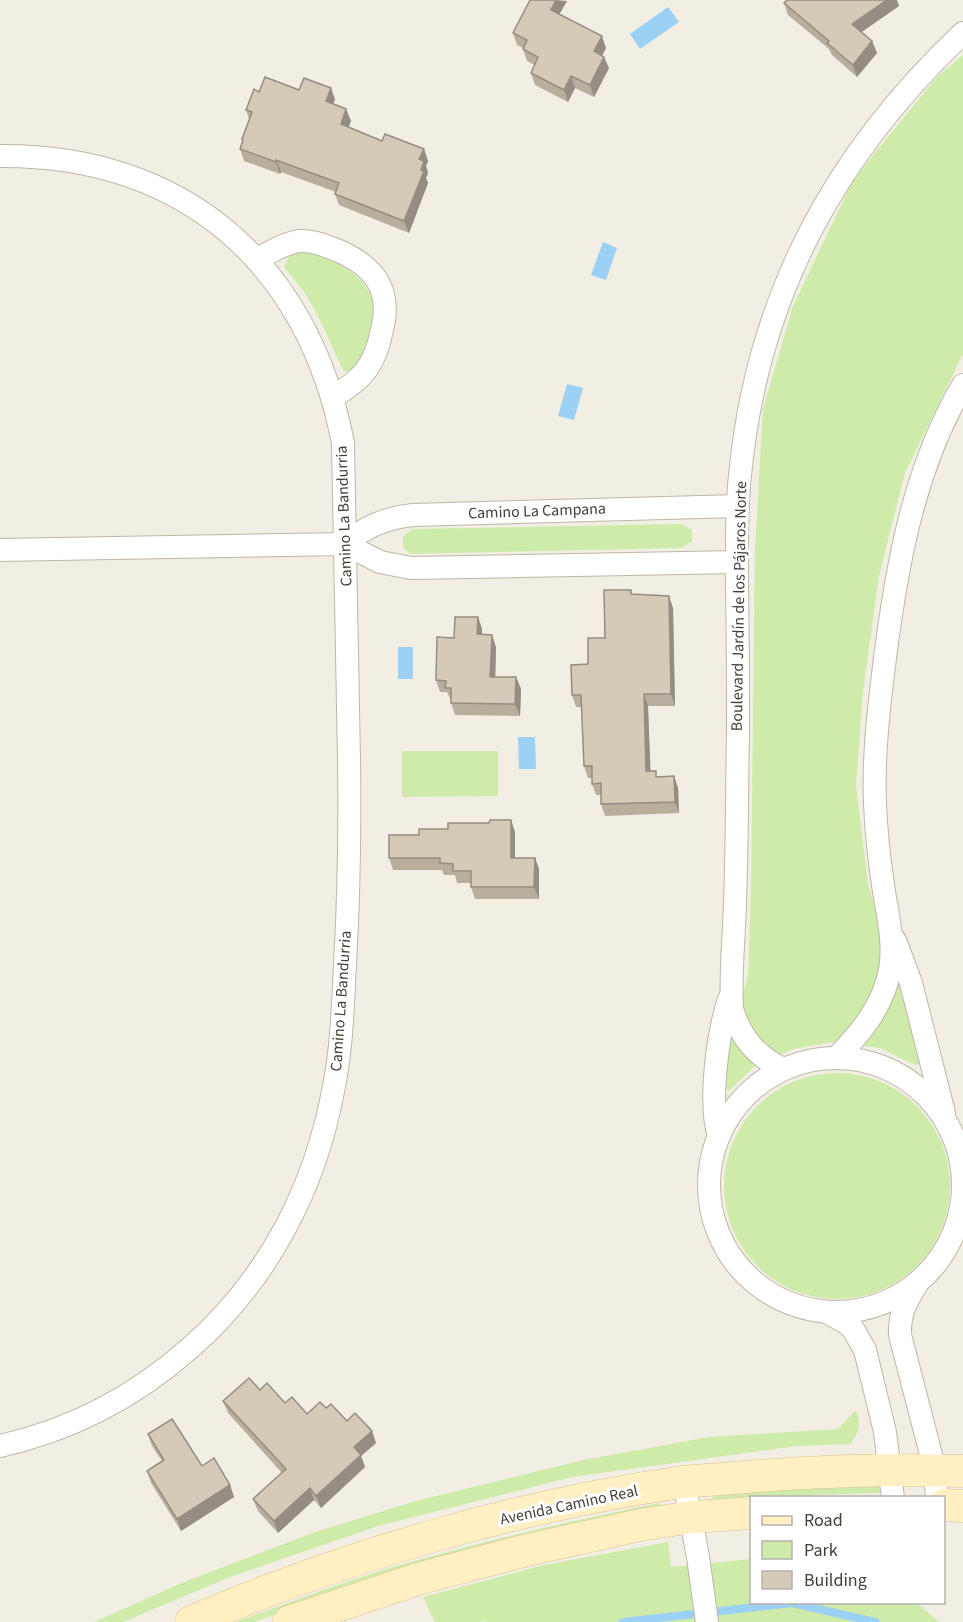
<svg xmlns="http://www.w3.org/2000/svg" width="963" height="1622" font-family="'Source Sans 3',sans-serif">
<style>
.green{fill:#ceeba9}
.water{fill:#9bd1f5}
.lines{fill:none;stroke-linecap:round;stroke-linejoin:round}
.stream{stroke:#9bd1f5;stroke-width:8}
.minor-casing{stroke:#bfb6a6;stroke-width:24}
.secondary-casing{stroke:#d6c390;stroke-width:33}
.minor{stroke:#fff;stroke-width:22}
.secondary{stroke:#ffefc2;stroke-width:32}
.wall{fill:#b7ae9e}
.shaded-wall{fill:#958d81}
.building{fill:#d5cab8;stroke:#958d81;stroke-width:1.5}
.labels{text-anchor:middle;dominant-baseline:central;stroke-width:6;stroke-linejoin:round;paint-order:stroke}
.street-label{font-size:16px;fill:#453e33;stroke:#fff}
</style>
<rect width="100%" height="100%" fill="#f3eee4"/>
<g class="green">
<path d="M 963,55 L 963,354 L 905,473 L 879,576 L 863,692 L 856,786 L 868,884 L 923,1064 L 915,1065 L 880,1048 L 834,1042 L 793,1049 L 757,1064 L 729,1091 L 723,1084 L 732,1033 L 748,976 L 751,888 L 755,549 L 763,409 L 793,306 L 853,180 L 937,77 Z"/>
<path d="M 308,252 C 376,273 392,308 353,371 L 347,372 L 343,370 L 317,314 L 305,293 L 284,267 L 289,256 L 296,253 Z"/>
<path d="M 681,524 L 692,530 L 692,541 L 682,548 L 411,554 L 403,548 L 403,537 L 412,529 Z"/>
<path d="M 402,751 L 498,751 L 498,796 L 402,797 Z"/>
<circle cx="837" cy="1186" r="113"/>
<path d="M 856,1410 C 861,1425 860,1432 850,1444 L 797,1446 L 572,1477 L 378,1526 L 230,1577 L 123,1622 L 94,1622 L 184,1582 L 315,1532 L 416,1501 L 583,1460 L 709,1437 L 838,1429 Z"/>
<path d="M 876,1485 L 881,1487 L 882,1491 L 879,1493 L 773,1496 L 713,1501 L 712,1498 L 715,1495 L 744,1492 Z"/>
<path d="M 659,1503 L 662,1507 L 312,1601 L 254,1622 L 236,1622 C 285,1604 334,1585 383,1570 C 474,1543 566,1522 659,1503 Z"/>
<path d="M 668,1542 L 671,1567 L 751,1559 L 752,1602 L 917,1603 L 939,1622 L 483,1622 L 490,1619 L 479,1622 L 435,1622 L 423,1597 L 544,1565 Z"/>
</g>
<g class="water">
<path d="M 668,7 L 679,22 L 640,49 L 630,34 Z"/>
<path d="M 603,242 L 617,248 L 606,280 L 591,275 Z"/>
<path d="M 567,384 L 583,388 L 574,420 L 558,416 Z"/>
<rect x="398" y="647" width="15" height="32"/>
<path d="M 518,737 L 535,737 L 536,769 L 519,769 Z"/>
</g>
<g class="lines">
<path class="stream" d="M 623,1622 L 792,1603 L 875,1622"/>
<defs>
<g id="minor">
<path d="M 0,156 C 184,155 308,263 343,443 C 345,548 347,653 349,759 C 350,827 349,895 345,964 C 343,1004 342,1046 334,1086 C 316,1187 268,1280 190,1348 C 136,1396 71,1430 0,1446"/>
<path d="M 256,259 C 270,253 284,243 299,241 C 313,240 326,246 339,251 C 375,267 392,290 382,330 C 375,365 363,380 332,397"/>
<path d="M 345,544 C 366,526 386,518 413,515 L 738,506"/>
<path d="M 0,550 L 345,544 L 380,562 L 411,568 L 737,562"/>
<path d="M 895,940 L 911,983 L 944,1113"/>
<path d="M 836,1058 C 861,1033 883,1006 890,970 C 895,941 887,913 883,885 C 879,858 876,830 875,803 C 873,755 879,706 885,658 C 897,564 914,468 963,385"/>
<circle cx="836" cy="1185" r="127"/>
<path d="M 783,1069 C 756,1056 741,1038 732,1009 C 730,974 734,939 735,904 C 737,847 737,789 738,732 C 738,683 738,634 737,585 C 737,548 736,512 740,475 C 757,297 834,155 963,33"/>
<path d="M 719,1136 C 708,1102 718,1033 729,999"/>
<path d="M 917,1284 C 906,1301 899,1315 900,1335 L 935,1470 L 937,1498"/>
<path d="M 826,1312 L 845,1322 L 853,1329 L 865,1350 L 885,1432 L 893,1498"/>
<path d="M 684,1482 L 698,1557 L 707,1622"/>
</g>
<g id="secondary">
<path d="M 944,1505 L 963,1506"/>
<path d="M 191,1622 C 344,1556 517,1506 682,1482 C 703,1480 725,1479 746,1477 C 818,1471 891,1469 963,1471"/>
<path d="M 289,1622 L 421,1578 L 523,1551 L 640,1525 L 692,1517 L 752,1513"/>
</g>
</defs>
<use href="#minor" class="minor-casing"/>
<use href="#secondary" class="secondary-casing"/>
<use href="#minor" class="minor"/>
<use href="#secondary" class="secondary"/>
</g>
<g class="wall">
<path d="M 567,1 L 559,14 L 606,48 L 602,56 L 609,68 L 594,97 L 575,88 L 568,102 L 535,85 L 531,73 L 535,65 L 527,61 L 523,49 L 523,48 L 517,45 L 513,33 Z"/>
<path d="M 784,3 L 899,6 L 861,32 L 872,41 L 877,53 L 857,77 L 832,55 L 829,49 L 788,15 Z"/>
<path d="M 299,90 L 335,99 L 333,104 L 346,109 L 351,121 L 348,127 L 382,141 L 424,149 L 428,161 L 426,166 L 428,173 L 426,178 L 428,183 L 409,233 L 339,205 L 335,194 L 336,192 L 281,172 L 280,174 L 244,161 L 240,149 L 243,142 L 242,139 L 249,119 L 246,110 L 259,92 Z"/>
<path d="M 633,594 L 673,608 L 675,706 L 648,706 L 650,771 L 658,777 L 674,776 L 678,788 L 679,813 L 605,816 L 601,804 L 601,795 L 596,795 L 592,784 L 592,778 L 588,778 L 584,766 L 582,707 L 576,707 L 572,695 L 588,664 Z"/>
<path d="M 478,617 L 482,629 L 482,635 L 496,647 L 495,677 L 516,677 L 521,689 L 520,716 L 455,715 L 451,703 L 451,700 L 447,692 L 440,692 L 436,680 L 454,638 Z"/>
<path d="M 511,820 L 515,832 L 515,858 L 535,858 L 539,869 L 539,899 L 475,899 L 471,887 L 471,883 L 457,883 L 455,875 L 444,875 L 442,870 L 393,870 L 389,858 L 419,835 L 448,829 Z"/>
<path d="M 260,1390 L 307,1414 L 326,1408 L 347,1421 L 376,1443 L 361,1456 L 365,1467 L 321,1508 L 314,1500 L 278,1533 L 258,1511 L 253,1499 L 282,1473 L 228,1413 L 223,1401 Z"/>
<path d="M 148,1434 L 202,1466 L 230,1485 L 234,1497 L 181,1531 L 151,1483 L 147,1471 L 162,1461 L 152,1446 Z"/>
</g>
<g class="shaded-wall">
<path d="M 556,0 L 567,1 L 555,22 L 551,10 Z"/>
<path d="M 887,0 L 897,0 L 899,6 L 856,36 L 852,24 Z"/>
<path d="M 602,36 L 606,48 L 598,63 L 594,51 Z"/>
<path d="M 872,41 L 877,53 L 857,77 L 853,65 Z"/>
<path d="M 604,57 L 609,68 L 594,97 L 590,85 Z"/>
<path d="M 571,76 L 575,88 L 568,102 L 564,90 Z"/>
<path d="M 331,88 L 335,99 L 330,113 L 326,101 Z"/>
<path d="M 346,109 L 351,121 L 345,136 L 341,124 Z"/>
<path d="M 424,149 L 428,161 L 426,166 L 428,173 L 426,178 L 428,183 L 409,233 L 404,221 L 421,170 L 419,159 Z"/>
<path d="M 276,160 L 281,172 L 280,174 L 276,162 Z"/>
<path d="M 669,596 L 673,608 L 675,706 L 671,694 Z"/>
<path d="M 478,617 L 482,629 L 482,646 L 477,634 Z"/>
<path d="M 492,635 L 496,647 L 495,689 L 490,677 Z"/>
<path d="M 516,677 L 521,689 L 520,716 L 515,704 Z"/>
<path d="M 644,694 L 648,706 L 651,783 L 646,771 Z"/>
<path d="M 674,776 L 678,788 L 679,813 L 675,802 Z"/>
<path d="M 511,820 L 515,832 L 515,870 L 511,858 Z"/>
<path d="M 535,858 L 539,869 L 539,899 L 534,887 Z"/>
<path d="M 372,1431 L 376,1443 L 361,1456 L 365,1467 L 321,1508 L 316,1496 L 354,1447 Z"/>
<path d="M 230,1485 L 234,1497 L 181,1531 L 177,1519 Z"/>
<path d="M 310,1488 L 314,1500 L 278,1533 L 274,1521 Z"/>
</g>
<g class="building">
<path d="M 530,0 L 556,0 L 551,10 L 602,36 L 594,51 L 604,57 L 590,85 L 571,76 L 564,90 L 531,73 L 538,57 L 523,49 L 527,40 L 513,33 Z"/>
<path d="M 787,0 L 887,0 L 852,24 L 872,41 L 853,65 L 827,43 L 829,41 L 784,3 Z"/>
<path d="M 265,77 L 299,90 L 304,78 L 331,88 L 326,101 L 346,109 L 341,124 L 382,141 L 385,134 L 424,149 L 419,159 L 424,161 L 421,170 L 424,171 L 404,221 L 335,194 L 339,183 L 276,160 L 276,162 L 240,149 L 243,140 L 242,139 L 252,112 L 246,110 L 254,89 L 259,92 Z"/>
<path d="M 604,590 L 631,590 L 631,594 L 669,596 L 671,694 L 644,694 L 646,771 L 656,771 L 656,777 L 674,776 L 675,802 L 601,804 L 601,783 L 592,784 L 592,766 L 584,766 L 581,695 L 572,695 L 571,665 L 588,664 L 588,638 L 605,638 Z"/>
<path d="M 455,617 L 478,617 L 477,634 L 492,635 L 490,677 L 516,677 L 515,704 L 451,703 L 451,688 L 445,688 L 446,681 L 436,680 L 437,637 L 454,638 Z"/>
<path d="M 490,820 L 511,820 L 511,858 L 535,858 L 534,887 L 471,887 L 471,871 L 453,871 L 453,864 L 440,863 L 440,858 L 389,858 L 389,835 L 419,835 L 419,829 L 448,829 L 448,823 L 489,823 Z"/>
<path d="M 249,1378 L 260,1390 L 267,1383 L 285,1403 L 292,1397 L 307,1414 L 320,1402 L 326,1408 L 331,1404 L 347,1421 L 355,1413 L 372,1431 L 354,1447 L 361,1455 L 316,1496 L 310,1488 L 274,1521 L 253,1499 L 286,1469 L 223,1401 Z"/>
<path d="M 172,1419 L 202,1466 L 214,1458 L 230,1485 L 177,1519 L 147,1471 L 164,1460 L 148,1434 Z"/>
</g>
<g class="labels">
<g class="street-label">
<text transform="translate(537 511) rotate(-2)">Camino La Campana</text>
<text transform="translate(344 516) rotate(-92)">Camino La Bandurria</text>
<text transform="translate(739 606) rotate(-89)">Boulevard Jardín de los Pájaros Norte</text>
<text transform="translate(341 1001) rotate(-86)">Camino La Bandurria</text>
<text transform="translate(569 1505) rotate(-12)">Avenida Camino Real</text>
</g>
</g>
<rect x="750" y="1496" width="195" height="108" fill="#ffffff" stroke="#b5b2ad" stroke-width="1.5"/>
<rect x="762" y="1516" width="30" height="9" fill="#ffefc2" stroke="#b5b2ad" stroke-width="1.5"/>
<text x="804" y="1526" font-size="18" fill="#453e33">Road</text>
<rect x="762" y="1541" width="30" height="18" fill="#ceeba9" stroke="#b5b2ad" stroke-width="1.5"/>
<text x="804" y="1556" font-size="18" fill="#453e33">Park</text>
<rect x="762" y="1571" width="30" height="18" fill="#d5cab8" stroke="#b5b2ad" stroke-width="1.5"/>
<text x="804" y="1586" font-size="18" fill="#453e33">Building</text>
</svg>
